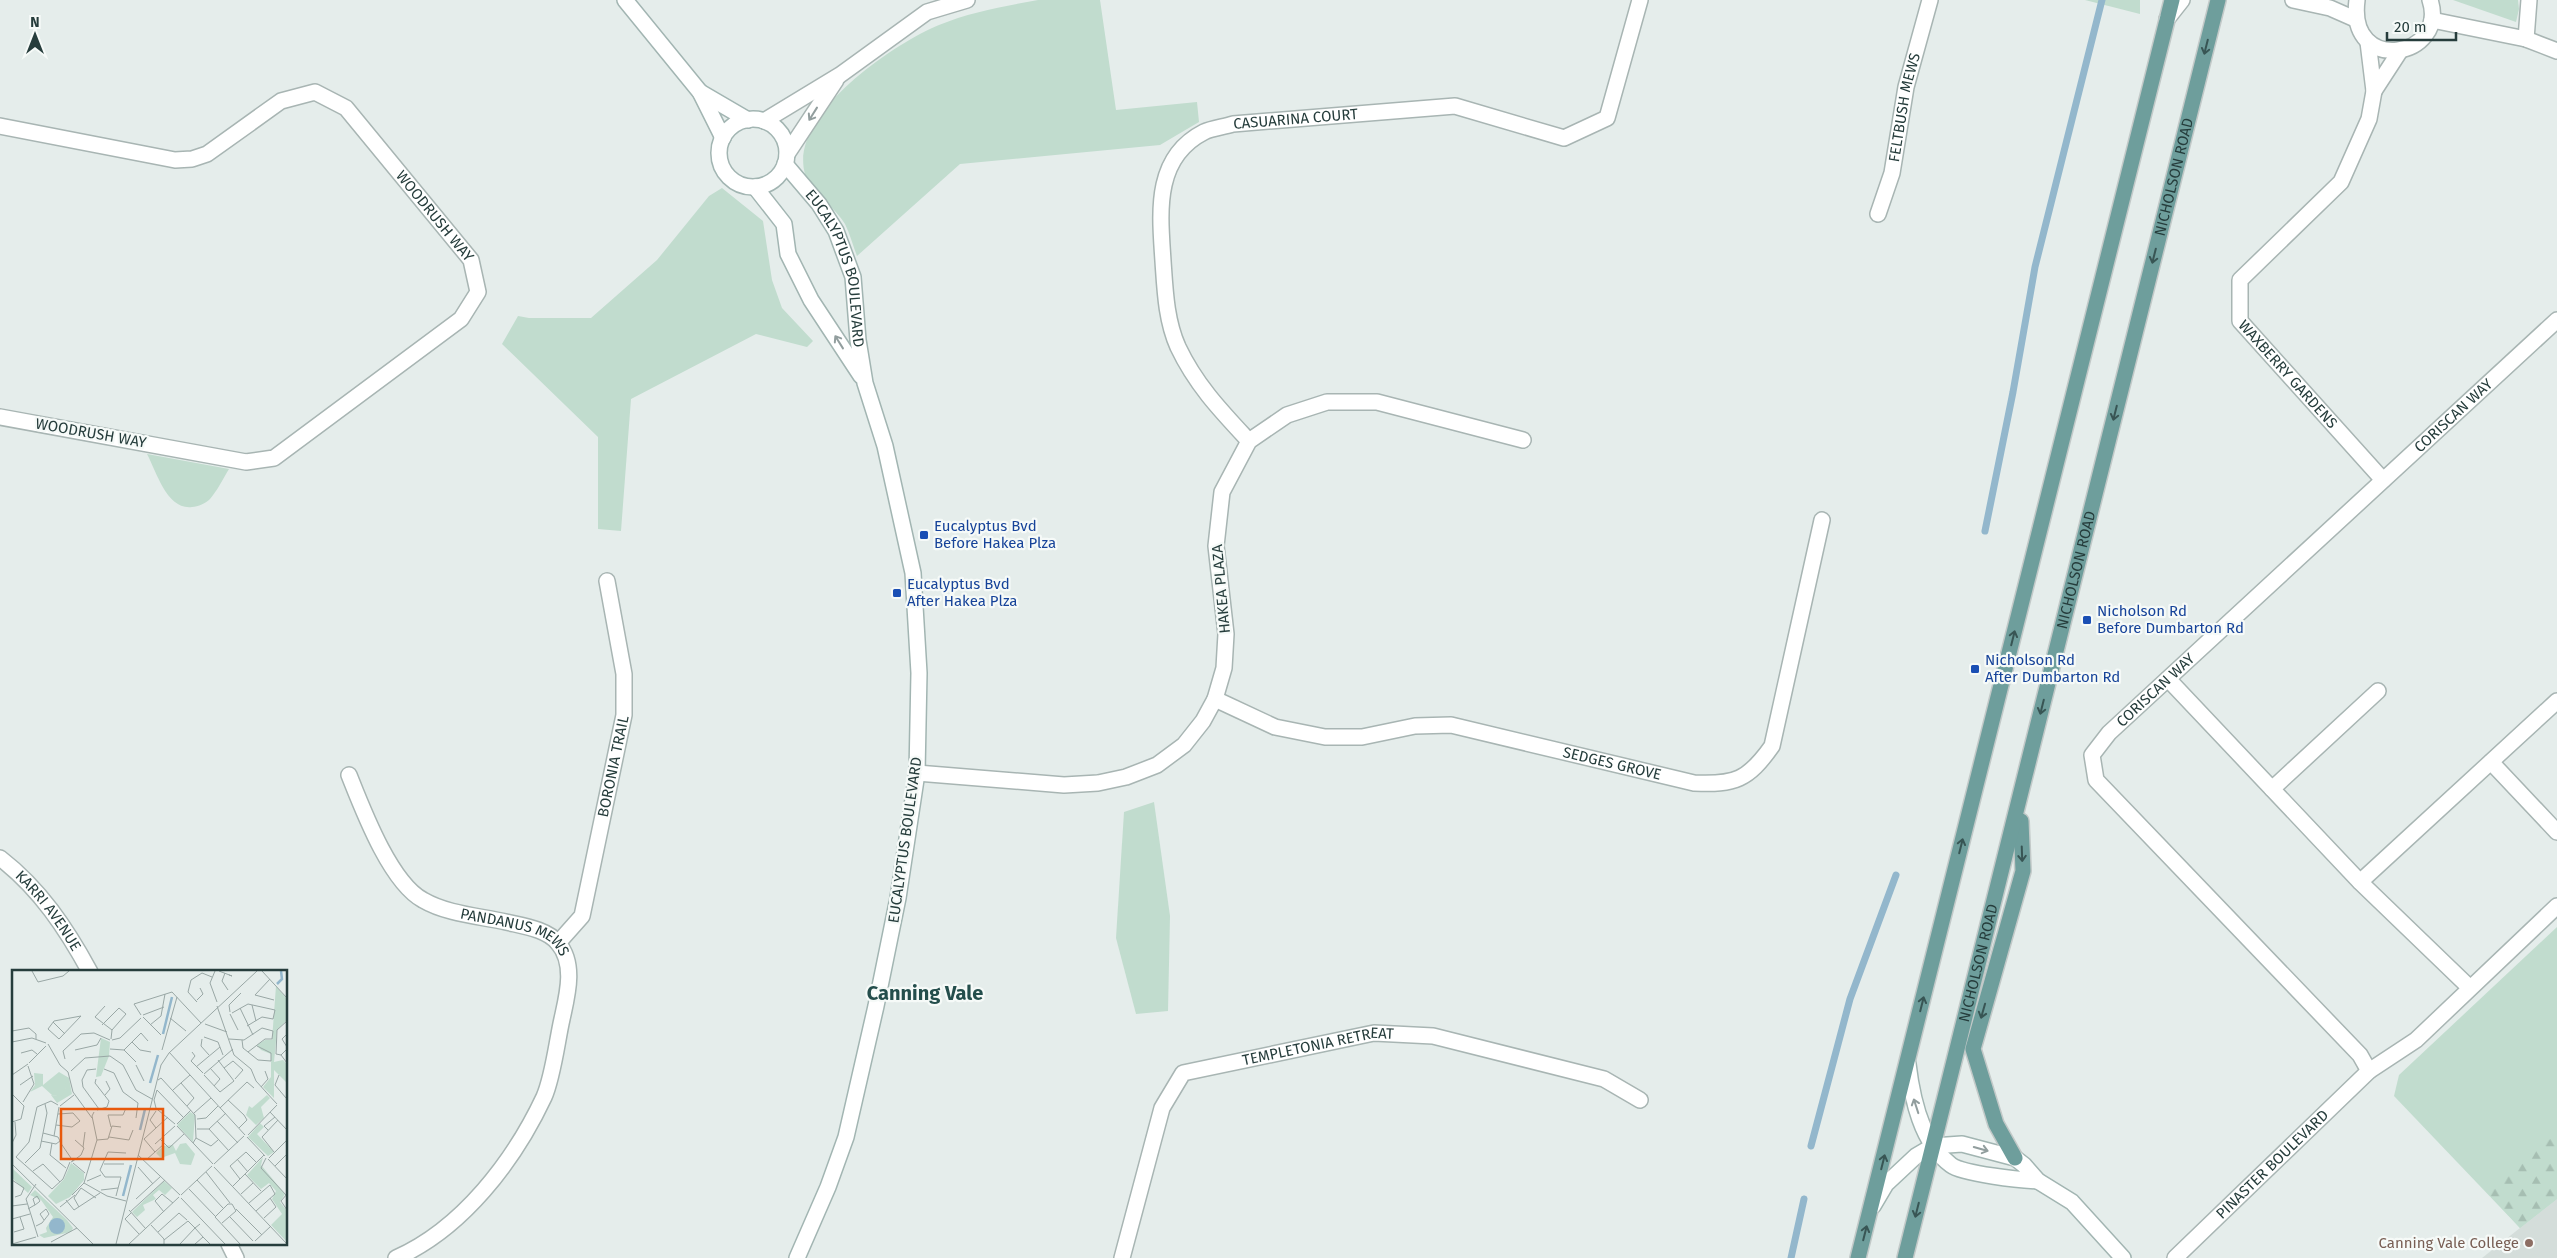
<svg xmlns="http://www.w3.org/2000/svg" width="2557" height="1258" font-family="'Fira Sans',sans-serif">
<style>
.built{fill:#d4ddda}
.green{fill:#c1dcce}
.forest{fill:url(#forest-firs)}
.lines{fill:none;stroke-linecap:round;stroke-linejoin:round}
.stream{stroke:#93b7cc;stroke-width:7}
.street-casing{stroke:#a8b5b3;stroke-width:18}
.secondary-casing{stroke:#a2b5b2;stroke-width:18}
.primary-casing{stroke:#c2c9c8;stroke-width:18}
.street{stroke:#fff;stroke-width:15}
.secondary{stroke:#fff;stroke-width:15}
.primary{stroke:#6e9e9c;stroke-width:15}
.oneway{stroke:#385554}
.oneway2{stroke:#929e9e}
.transit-dot{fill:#1a4fb4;stroke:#f6faf8;stroke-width:2}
.education-dot{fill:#8d6e63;stroke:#f6faf8;stroke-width:2}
.labels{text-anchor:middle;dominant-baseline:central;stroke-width:4.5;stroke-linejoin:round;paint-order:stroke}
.street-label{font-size:15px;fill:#263d3c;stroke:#f6faf8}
.transit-label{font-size:15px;fill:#164399;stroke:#f6faf8;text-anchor:start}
.education-label{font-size:15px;fill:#785e54;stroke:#f6faf8;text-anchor:end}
.district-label{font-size:20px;font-weight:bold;fill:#244e4c;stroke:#f6faf8}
.inset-river{fill:none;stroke:#93b7cc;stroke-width:2.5}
.inset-road{fill:none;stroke:#99a7a5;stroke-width:1}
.view{fill:#e8590c;fill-opacity:0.15;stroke:#e8590c;stroke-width:2.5}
.inset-edge{fill:none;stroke:#263d3c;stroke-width:2.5}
</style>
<defs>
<pattern id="forest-firs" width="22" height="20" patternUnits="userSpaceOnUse" patternTransform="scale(1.25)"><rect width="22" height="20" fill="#c1dcce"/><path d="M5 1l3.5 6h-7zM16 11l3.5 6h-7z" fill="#a6beb2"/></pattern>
</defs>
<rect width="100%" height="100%" fill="#e5edeb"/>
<path class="built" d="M 2557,1199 L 2557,1258 L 2482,1258 L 2520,1228 Z"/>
<g class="green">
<path d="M 1038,0 L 1100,0 L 1116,110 L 1197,102 L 1199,122 L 1160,145 L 960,164 L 857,256 C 853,246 850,234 845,224 C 837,210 808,187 805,174 C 788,115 893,44 939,25 C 970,12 1005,6 1038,0 Z"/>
<path d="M 2085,0 L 2140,0 L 2140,14 Z"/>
<path d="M 2453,0 L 2518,0 L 2519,9 L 2516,22 Z"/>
<path d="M 722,188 L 763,221 L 772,280 L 782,308 L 813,341 L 807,347 L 756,334 L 631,399 L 621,531 L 598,529 L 598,437 L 502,344 L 518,316 L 529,318 L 591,318 L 657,260 L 709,196 Z"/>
<path d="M 147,454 L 229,469 C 223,479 217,491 210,499 C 206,503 198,507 192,507 C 167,510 157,473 147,454 Z"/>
<path d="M 1154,802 L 1170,916 L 1168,1011 L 1136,1014 L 1116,938 L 1124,812 Z"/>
<path d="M 2557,927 L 2557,1199 L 2520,1228 L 2394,1096 L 2399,1075 Z"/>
</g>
<path class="forest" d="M 2557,1137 L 2557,1199 L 2520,1228 L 2486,1191 L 2538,1143 Z"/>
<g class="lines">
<g class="stream">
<path d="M 1985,531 L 2013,392 L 2035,267 L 2102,0"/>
<path d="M 1811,1146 L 1850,999 L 1896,875"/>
<path d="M 1791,1258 L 1804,1199"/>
</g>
<defs>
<g id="street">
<path d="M 2293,0 L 2330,8 L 2355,19"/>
<path d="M 2357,0 C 2347,76 2449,58 2430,0"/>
<path d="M 2167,19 L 2182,0"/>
<path d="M 2432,20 L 2526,39 L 2557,51"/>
<path d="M 2526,39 L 2529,0"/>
<path id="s1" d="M 2368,42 L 2374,91 L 2369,119 L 2341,182 L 2240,280 L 2240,321 L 2383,480"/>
<path d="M 2374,91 L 2400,51"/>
<path d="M 764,121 L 840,75 L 927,12 L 967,0"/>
<path id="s2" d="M 0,126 L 175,160 L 192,159 L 207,154 L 281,101 L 315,92 L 346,108 L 471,260 L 478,292 L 461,319 L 274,458 L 246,462 L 0,417"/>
<path d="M 787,154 L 836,80"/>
<path id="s3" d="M 1878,214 L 1892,173 L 1906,87 L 1930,0"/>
<path id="s4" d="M 1249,441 C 1221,411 1196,385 1178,347 C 1166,320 1165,290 1163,261 C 1160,214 1153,158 1204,132 C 1212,128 1224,127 1233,124 L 1455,106 L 1564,138 L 1607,118 L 1640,0"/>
<path d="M 2168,679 L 2360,882 L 2469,987"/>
<path id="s5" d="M 1215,699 L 1275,727 L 1325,737 L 1362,737 L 1415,726 L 1451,725 L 1694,783 C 1735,785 1748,780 1772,746 L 1822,520"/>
<path d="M 2491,762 L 2557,832"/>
<path d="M 917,773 L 1064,785 L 1098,783 L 1126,777 L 1157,765 L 1184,745 L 1203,721 L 1215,699 L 1224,668 L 1226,634 L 1216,546 L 1222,492 L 1249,441 L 1287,415 L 1327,402 L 1377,402 L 1523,440"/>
<path id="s6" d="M 349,775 C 363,810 390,882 423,900 C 447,914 479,916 506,922 C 523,926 547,929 558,943 C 576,964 567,996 562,1019 C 557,1041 553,1077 544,1097 C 514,1161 462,1229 396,1258"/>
<path d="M 2272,789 L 2378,691"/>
<path id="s7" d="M 0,858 C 40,889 66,928 90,972"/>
<path d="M 2360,882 L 2557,701"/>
<path id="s8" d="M 558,943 L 582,916 L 624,715 L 624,674 L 607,581"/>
<path id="s9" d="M 2369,1071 L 2360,1055 L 2096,780 L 2092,755 L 2109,733 L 2557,320"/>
<path d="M 229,1244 L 236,1258"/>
<path id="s10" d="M 1122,1258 L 1162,1108 L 1183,1073 L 1374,1033 L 1433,1036 L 1604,1079 L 1640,1100"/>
<path id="s11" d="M 2175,1258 L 2369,1071 L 2416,1040 L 2557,906"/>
</g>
<g id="secondary">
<path d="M 625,0 L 700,92 L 723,138"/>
<path d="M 700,92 L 748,120"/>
<circle cx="753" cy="153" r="34"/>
<path id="s12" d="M 785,164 L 819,204 L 836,231 L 853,277 L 858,340 L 865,383 L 885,446 L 913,573 L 919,673 L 917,773 L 898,898 L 876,1006 L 846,1137 L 828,1187 L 797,1258"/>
<path d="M 755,187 L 784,224 L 788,254 L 811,300 L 861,376"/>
<path d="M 1908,1064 C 1912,1098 1921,1143 1951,1165 C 1963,1174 2021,1180 2038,1181"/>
<path d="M 1873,1206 L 1886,1184 L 1916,1156 L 1933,1146 L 1962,1144 L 2015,1158 L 2024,1165 L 2038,1181 L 2072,1202 L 2123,1258"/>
</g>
<g id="primary">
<path d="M 2015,1158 L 1996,1124 L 1973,1049 L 2023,871 L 2021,821"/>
<path d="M 1858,1258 L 2172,0"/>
<path id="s13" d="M 1905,1258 L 2218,0"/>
</g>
</defs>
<use href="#street" class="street-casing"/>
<use href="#secondary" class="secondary-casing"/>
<use href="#primary" class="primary-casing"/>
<use href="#street" class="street"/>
<use href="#secondary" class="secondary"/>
<use href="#primary" class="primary"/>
</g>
<defs><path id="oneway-shaft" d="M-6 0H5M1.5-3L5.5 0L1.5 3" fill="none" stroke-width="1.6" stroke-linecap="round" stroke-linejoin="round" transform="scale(1.25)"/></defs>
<g class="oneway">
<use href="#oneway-shaft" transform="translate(2206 47) rotate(104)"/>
<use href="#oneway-shaft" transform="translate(2154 256) rotate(104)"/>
<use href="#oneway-shaft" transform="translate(2115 413) rotate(104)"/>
<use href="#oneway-shaft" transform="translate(2013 638) rotate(-76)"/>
<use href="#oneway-shaft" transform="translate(2042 707) rotate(104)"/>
<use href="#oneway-shaft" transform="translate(1961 846) rotate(-76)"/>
<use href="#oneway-shaft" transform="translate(2022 854) rotate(88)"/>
<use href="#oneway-shaft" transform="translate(1922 1004) rotate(-76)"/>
<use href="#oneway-shaft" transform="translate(1983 1011) rotate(106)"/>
<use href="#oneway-shaft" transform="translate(1883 1162) rotate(-76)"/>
<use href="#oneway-shaft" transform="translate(1917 1210) rotate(104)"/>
<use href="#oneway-shaft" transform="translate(1865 1233) rotate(-76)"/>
</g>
<g class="oneway2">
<use href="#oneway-shaft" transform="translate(813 114) rotate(122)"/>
<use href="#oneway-shaft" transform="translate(839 342) rotate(-122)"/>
<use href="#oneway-shaft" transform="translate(1916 1106) rotate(-108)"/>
<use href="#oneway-shaft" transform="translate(1981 1149) rotate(16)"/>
</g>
<g class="transit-dot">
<rect x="919" y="530" width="10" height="10" rx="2.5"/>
<rect x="892" y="588" width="10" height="10" rx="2.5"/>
<rect x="2082" y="615" width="10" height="10" rx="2.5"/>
<rect x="1970" y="664" width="10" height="10" rx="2.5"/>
</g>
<circle class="education-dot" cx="2529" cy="1243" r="5"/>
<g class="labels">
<g class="street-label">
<text stroke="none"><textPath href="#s3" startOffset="110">FELTBUSH MEWS</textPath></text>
<text stroke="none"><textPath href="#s4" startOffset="444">CASUARINA COURT</textPath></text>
<text stroke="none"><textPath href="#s13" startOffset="1114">NICHOLSON ROAD</textPath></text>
<text stroke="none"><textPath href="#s2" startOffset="512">WOODRUSH WAY</textPath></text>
<text stroke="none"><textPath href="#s12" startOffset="120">EUCALYPTUS BOULEVARD</textPath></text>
<text stroke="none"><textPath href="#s1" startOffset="400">WAXBERRY GARDENS</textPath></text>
<text stroke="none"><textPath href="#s9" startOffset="921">CORISCAN WAY</textPath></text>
<text transform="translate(91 433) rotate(10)">WOODRUSH WAY</text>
<text stroke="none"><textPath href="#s13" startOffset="709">NICHOLSON ROAD</textPath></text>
<text transform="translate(1221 589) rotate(-95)">HAKEA PLAZA</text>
<text stroke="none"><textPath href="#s9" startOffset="516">CORISCAN WAY</textPath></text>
<text stroke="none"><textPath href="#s5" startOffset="410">SEDGES GROVE</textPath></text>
<text stroke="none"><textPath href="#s8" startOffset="189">BORONIA TRAIL</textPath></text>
<text transform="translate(905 840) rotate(-82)">EUCALYPTUS BOULEVARD</text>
<text stroke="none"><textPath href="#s7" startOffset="72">KARRI AVENUE</textPath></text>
<text stroke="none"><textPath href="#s6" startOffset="246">PANDANUS MEWS</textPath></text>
<text stroke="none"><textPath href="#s13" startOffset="304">NICHOLSON ROAD</textPath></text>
<text stroke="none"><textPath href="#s10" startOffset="334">TEMPLETONIA RETREAT</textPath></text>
<text stroke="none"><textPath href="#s11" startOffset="135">PINASTER BOULEVARD</textPath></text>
</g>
<g class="transit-label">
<text x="934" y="526">Eucalyptus Bvd<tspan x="934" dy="17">Before Hakea Plza</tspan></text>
<text x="907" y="584">Eucalyptus Bvd<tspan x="907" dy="17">After Hakea Plza</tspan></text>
<text x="2097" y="611">Nicholson Rd<tspan x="2097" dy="17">Before Dumbarton Rd</tspan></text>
<text x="1985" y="660">Nicholson Rd<tspan x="1985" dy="17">After Dumbarton Rd</tspan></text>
</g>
<g class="education-label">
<text x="2519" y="1243">Canning Vale College</text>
</g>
<g class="district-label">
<text x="925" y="993">Canning Vale</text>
</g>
</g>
<g transform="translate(12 970)">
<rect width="275" height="275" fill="#e5edeb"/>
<path d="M 264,16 L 275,29 L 275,50 L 265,60 L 262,92 L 271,90 L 275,94 L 275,113 L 262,100 L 262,128 L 251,117 L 259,107 L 259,84 L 249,80 L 245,75 L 253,70 L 260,70 ZM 89,68 L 98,72 L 97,86 L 89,106 L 84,107 ZM 47,102 L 57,108 L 51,127 L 40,125 L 30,116 L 18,122 L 23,115 L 22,103 L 31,104 L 31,115 ZM 255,125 L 258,128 L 249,137 L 252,148 L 244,155 L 234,145 L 237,136 L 240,138 ZM 178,142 L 183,145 L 181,172 L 165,155 ZM 248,153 L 252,157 L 245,164 L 262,182 L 256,186 L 236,167 ZM 174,173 L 183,184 L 179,195 L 168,194 L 163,183 L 149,188 L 144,183 L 151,176 L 161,175 L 164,181 L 168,174 ZM 251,187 L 249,195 L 273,224 L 268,232 L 275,241 L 275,272 L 259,255 L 270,244 L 260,229 L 264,221 L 257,213 L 249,219 L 235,205 ZM 59,193 L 72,203 L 72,210 L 58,227 L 44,234 L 36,226 L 52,209 ZM 0,198 L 20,217 L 16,223 L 0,208 ZM 152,211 L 160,218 L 153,225 L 147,220 L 141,225 L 144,229 L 131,235 L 133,240 L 125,247 L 120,242 ZM 23,220 L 55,250 L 61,258 L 59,262 L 32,268 L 27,265 L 35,262 L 34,258 L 41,247 L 29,230 L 18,225 Z" fill="#c1dcce"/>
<path d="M 53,106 L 57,108 L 60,124 L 45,133 L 39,125 L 49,126 L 54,117 Z" fill="#c1dcce"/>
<path d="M37 256a8 8 0 1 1 16 0a8 8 0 1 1-16 0Z" fill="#93b7cc"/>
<path class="inset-river" d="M 265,14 L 270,9 L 269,1M 151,64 L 160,27M 138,113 L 146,85M 128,160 L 133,139M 111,226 L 119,195"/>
<path class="inset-road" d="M 20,1 L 26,12 L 51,6 L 57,1M 203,1 L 198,13 L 205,32M 207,1 L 220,6 L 217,5M 250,1 L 275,28M 213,3 L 210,11 L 216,20M 258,9 L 243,25 L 262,30M 183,30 L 185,32 L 176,22 L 179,10 L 190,3 L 200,7M 185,30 L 191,24 L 188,18M 240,35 L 244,51M 93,36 L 83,47 L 100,60M 205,36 L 222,85 L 239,99 L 244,111 L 254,122M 228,38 L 241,65M 218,42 L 217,35 L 229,23M 220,43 L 236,34 L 263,40 L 261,49 L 250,47 L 235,56M 218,44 L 226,60M 129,45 L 122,34 L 160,22 L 189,53M 131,45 L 152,37M 69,46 L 47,69 L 36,59 L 42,51 ZM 131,47 L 149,65M 158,48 L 174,61M 41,52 L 53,64M 193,54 L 215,62M 90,55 L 107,38 L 114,44 L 100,60 L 99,69M 138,55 L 149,46 L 153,24M 0,61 L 17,58 L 24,64 L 24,69M 275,64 L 270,69 L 275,77M 192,67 L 206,72 L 211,85M 190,69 L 189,76 L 197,85M 217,69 L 232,70 L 250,58 L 261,61 L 260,69 L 253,69 L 236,82M 100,70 L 108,68 L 129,48M 230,70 L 231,78 L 246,90 L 259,91 L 259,83 L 245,76M 0,72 L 20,68 L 34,73M 120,72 L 128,80 L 139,82M 36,74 L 48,95 L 56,102 L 61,122 L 80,148M 98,79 L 112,80 L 129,63 L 136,71M 275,79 L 269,85 L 275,93M 63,80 L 85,75 L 89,68M 112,80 L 124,92M 150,80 L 165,27M 157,82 L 233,165M 180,82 L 183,86 L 179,91 L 191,103M 9,83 L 20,80 L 25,84M 269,85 L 264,84 L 265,60 L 275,51M 53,89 L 51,81 L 69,64 L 82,63 L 98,70M 17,93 L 34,76M 124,95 L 132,111M 184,97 L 208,77M 198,98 L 208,109 L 202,116M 212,98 L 221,91 L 231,100 L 223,109M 84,99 L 75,100 L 70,110 L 71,117 L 87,139M 92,99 L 102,103 L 111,122 L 126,133 L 124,148M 59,101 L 73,88 L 98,86 L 111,95 L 124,120 L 140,129M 192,104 L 221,79M 0,105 L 16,94M 192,105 L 208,122 L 222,111 L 206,90M 267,105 L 263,115 L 274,128M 84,109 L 83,113 L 97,131 L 95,137 L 85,140M 146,110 L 149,108 L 183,145 L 184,168 L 181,173M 169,113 L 182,128 L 175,136M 8,115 L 21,106M 249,117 L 256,109 L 253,101M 161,120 L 178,105M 253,121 L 265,134M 0,124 L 12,136 L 9,149 L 0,152M 93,125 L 98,119 L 94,111M 216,130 L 232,145M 11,132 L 22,114 L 16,96M 46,135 L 39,131 L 25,137 L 17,172 L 4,187 L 40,219 L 51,209 L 58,192M 48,136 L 62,125M 144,138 L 142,130 L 145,120 L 171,147M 208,138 L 235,112 L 242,118M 146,140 L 163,154M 82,142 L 80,146 L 85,170 L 72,213 L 95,226 L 114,231M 258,142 L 275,160M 182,143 L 199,128M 185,149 L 194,148 L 206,136M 205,151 L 226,173M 165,154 L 179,140M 44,155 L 60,157 L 68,151 L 61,143 L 46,144M 165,156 L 201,194M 99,157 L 96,145 L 111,145 L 114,138M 144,158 L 138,150 L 144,141M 227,158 L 235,150 L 232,145M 185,159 L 197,159 L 214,143M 197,159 L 217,181M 256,160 L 252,156 L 263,147M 236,165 L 265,135M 42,166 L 47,137M 97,167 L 117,170 L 121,160M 235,167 L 253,186M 184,168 L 199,176 L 206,170M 148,169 L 157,178 L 172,164M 85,170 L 96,169 L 100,156 L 109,157M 29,171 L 44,174 L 48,171 L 46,167 L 31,163M 48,172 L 61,191 L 59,192M 0,173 L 4,165 L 3,152M 40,173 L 38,185 L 54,198M 143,174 L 163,156M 71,177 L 73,162M 143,182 L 132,169 L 156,147M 262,182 L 250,167 L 266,150M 126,185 L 168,225M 254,188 L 249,198 L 274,225M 257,188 L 275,170M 225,189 L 236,202M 256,189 L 275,209M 134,190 L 152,174M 61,191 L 69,185 L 72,178 L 63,170M 13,193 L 28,178 L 35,143 L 33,134M 61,193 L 73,203M 0,194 L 81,274M 92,194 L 112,194M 202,194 L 232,166M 263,196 L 275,184M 126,197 L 141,214M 202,197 L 275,274M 21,201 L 31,194 L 48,212M 194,202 L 218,233M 233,204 L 249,221M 228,209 L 218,196 L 234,182 L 245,193M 0,210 L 12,218 L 9,225 L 3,227M 185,210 L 211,238M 75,211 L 89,205M 24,214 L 14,229 L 26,267M 221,216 L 252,185M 177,219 L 203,246M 89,220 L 106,218M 229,224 L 241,213M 275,224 L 269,231 L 275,240M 60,225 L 72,213M 169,225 L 200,196M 104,226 L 109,207 L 93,207 L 88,200 L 96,182 L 114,183M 169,228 L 213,274M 124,229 L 149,206M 54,230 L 62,240 L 88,223M 237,233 L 258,215 L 263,224 L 244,241M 0,236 L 15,234M 48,237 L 63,225M 67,237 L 62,228 L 69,218 L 84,228M 16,239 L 21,236 L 23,235 L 27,232 L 28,231 L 25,226 L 21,229 L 23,235M 224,239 L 250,265M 117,240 L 134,259M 118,242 L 153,210M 152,242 L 143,231 L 150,224 L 161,233M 119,243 L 113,249 L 127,264M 218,247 L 241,271M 252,248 L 264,237 L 258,228M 0,249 L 18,244M 210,253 L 224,241 L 220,234 L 216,234 L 203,247 L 228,274M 188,254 L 183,258 L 191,267M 139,255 L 152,269 L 152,274M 24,256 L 30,253 L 37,244 L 34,239 L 28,244 L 32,250M 2,262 L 12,259 L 8,247M 146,262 L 167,243 L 175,250M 152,270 L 176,251 L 183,258 L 168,274M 243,271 L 259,256M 39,272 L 65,258M 0,274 L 24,267M 104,274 L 149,95 L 157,83 L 245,1M 117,274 L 167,227M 183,274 L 191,267 L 198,274"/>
<path class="view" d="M 49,139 L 151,139 L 151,189 L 49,189 Z"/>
<rect width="275" height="275" class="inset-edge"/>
</g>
<g transform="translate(35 35)" stroke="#f6faf8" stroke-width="4" paint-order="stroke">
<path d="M0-4L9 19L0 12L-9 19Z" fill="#263d3c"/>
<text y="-8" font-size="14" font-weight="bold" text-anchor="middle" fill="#263d3c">N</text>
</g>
<path d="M2387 32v8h69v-8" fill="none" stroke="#263d3c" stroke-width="2.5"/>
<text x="2394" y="32" font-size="15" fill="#263d3c" stroke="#f6faf8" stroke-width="4" paint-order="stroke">20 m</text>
</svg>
